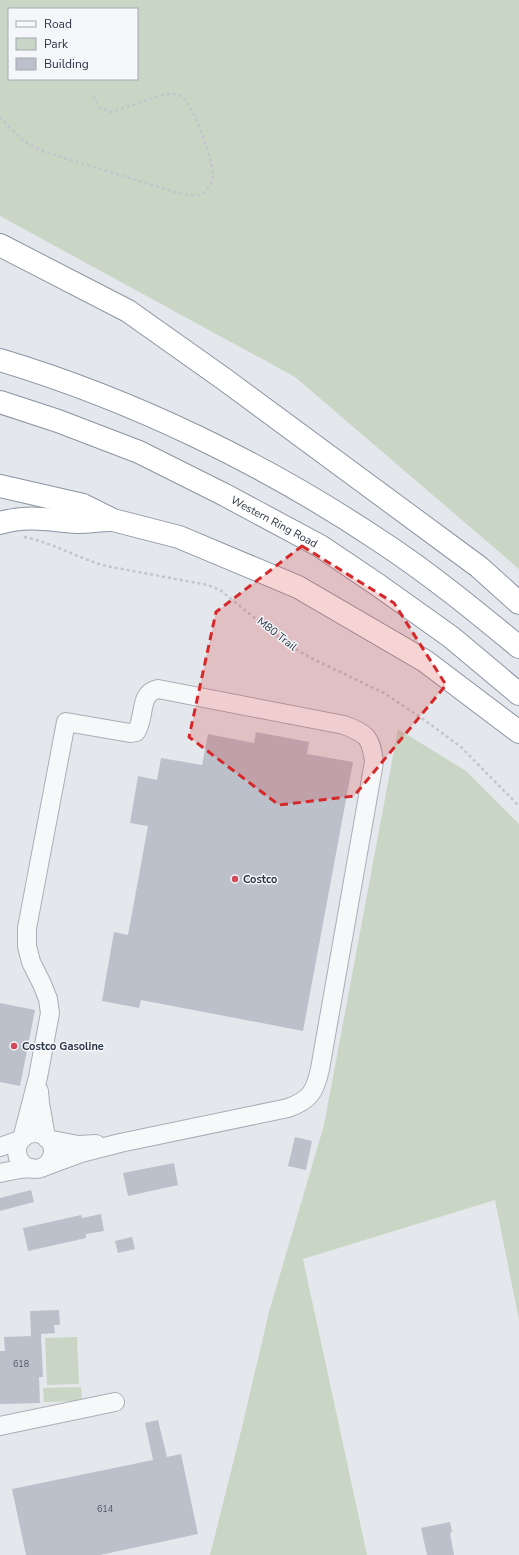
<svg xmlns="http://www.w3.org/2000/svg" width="519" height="1555" font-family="'Nunito Sans',sans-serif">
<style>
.green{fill:#c9d6c5;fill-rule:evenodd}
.building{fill:#bbc0ca}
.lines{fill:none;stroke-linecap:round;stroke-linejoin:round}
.minor-casing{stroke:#a9aeb7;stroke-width:20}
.highway-casing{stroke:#8b94a3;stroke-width:24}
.path{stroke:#c2c5cb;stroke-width:2.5;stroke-dasharray:3 3;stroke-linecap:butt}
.minor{stroke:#f7f8fa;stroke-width:18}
.highway{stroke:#fff;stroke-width:22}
.marked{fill:#d62828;fill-opacity:0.2;stroke:#d62828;stroke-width:3;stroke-dasharray:8 5;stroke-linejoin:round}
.poi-dot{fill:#d1495b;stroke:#f4f6f9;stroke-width:1.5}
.labels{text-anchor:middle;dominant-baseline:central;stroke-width:3;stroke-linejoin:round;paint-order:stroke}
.number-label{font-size:9px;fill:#4f5766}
.street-label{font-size:11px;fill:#2b3445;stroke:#f4f6f9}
.poi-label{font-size:11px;font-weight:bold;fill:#2b3445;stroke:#f4f6f9;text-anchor:start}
</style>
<rect width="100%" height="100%" fill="#e4e7ec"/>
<g class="green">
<path d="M 0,0 L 519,0 L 519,569 L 295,377 L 0,216 ZM 9,9 L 137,9 L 137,79 L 9,79 Z"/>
<path d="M 398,729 L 466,771 L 519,824 L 519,1320 L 495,1200 L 303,1259 L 367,1555 L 210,1555 L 242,1427 L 269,1312 L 324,1125 Z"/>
<path d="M 77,1337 L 79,1384 L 47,1385 L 45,1338 Z"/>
<path d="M 81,1387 L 82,1401 L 44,1402 L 43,1388 Z"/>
</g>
<g class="building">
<path d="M 256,732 L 309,742 L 307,754 L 353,762 L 303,1031 L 141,1000 L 139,1008 L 102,1001 L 114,932 L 128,935 L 148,826 L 130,823 L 138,776 L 157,780 L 161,758 L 202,765 L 208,734 L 254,743 Z"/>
<path d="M 0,1003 L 35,1010 L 20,1086 L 0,1082 Z"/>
<path d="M 295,1137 L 312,1141 L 306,1170 L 288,1166 Z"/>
<path d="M 174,1163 L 178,1185 L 128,1196 L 123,1173 Z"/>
<path d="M 31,1190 L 34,1202 L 0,1211 L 0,1198 Z"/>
<path d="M 101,1214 L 104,1231 L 86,1234 L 86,1238 L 28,1251 L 23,1228 L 81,1215 L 82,1218 Z"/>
<path d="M 132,1237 L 135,1249 L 118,1253 L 115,1241 Z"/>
<path d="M 59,1310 L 60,1325 L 54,1325 L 55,1333 L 41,1334 L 43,1377 L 39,1377 L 40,1403 L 0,1404 L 0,1351 L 5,1351 L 4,1337 L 31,1336 L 30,1311 Z"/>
<path d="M 158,1420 L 167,1457 L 181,1454 L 198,1534 L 100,1555 L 26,1555 L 12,1489 L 153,1460 L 145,1423 Z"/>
<path d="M 450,1522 L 452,1532 L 450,1533 L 454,1555 L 427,1555 L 421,1528 Z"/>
</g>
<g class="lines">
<defs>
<g id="minor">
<path d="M 39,1091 L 40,1103 L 46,1137"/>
<circle cx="35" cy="1151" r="18"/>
<path d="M 22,1139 L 38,1077 L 50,1013 L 48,999 L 42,984 L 31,962 L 27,946 L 27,928 L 66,722 L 130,733 L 136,732 C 146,717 138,693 158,689 L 344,725 C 367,734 371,737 374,762 L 320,1069 C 315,1092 310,1100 288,1108 L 120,1143 L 81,1153 L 43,1167"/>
<path d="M 47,1139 L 78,1145 L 96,1144"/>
<path d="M 0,1147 L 20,1140"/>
<path d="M 0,1173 L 20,1169 L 31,1168"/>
<path d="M 0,1426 L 115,1402"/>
</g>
<g id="highway">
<path d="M 0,245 L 128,311 L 224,379 L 479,567 L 519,603"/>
<path d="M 0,360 C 133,400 265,464 380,541 C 429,573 474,610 519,647"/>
<path id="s1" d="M 0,402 L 58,421 L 139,452 L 225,495 L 320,546 L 378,585 L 451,637 L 519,694"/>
<path d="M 0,486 L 83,505 L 113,520 L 179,537 L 298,587 L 425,661 L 519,732"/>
<path d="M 0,523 C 28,515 49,520 77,522 C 89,522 100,520 112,520"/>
</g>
</defs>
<use href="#minor" class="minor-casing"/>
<use href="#highway" class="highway-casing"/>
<g class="path">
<path d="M 0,117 L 23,141 L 45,152 L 178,193 C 186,194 195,197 202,194 C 207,191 213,182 213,176 C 214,163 193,103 182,97 C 177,93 171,94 165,94 L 111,112 L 100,108 L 93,95"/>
<path d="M 24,537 C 54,543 77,558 106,566 L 208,585 L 220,590 L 287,644 L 311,658 L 384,693 L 423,719 L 461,747 L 519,806"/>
</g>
<use href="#minor" class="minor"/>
<use href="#highway" class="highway"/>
</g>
<path class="marked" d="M 302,546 L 394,603 L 446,685 L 354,796 L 279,805 L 189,737 L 216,612 Z"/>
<g class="poi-dot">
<circle cx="235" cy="879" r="4"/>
<circle cx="14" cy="1046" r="4"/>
</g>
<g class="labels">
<g class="number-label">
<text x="21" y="1364">618</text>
<text x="105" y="1509">614</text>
</g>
<g class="street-label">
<text stroke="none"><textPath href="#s1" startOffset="300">Western Ring Road</textPath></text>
<text transform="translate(277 634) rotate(38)">M80 Trail</text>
</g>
<g class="poi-label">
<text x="243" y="879">Costco</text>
<text x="22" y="1046">Costco Gasoline</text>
</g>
</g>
<rect x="8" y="8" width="130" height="72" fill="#f4f6f9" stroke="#a4a8b1"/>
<rect x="16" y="21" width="20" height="6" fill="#f7f8fa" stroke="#a4a8b1"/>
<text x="44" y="28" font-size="12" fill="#2b3445">Road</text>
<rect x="16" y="38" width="20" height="12" fill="#c9d6c5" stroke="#a4a8b1"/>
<text x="44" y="48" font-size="12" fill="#2b3445">Park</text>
<rect x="16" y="58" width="20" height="12" fill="#bbc0ca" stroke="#a4a8b1"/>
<text x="44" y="68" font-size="12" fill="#2b3445">Building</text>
</svg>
